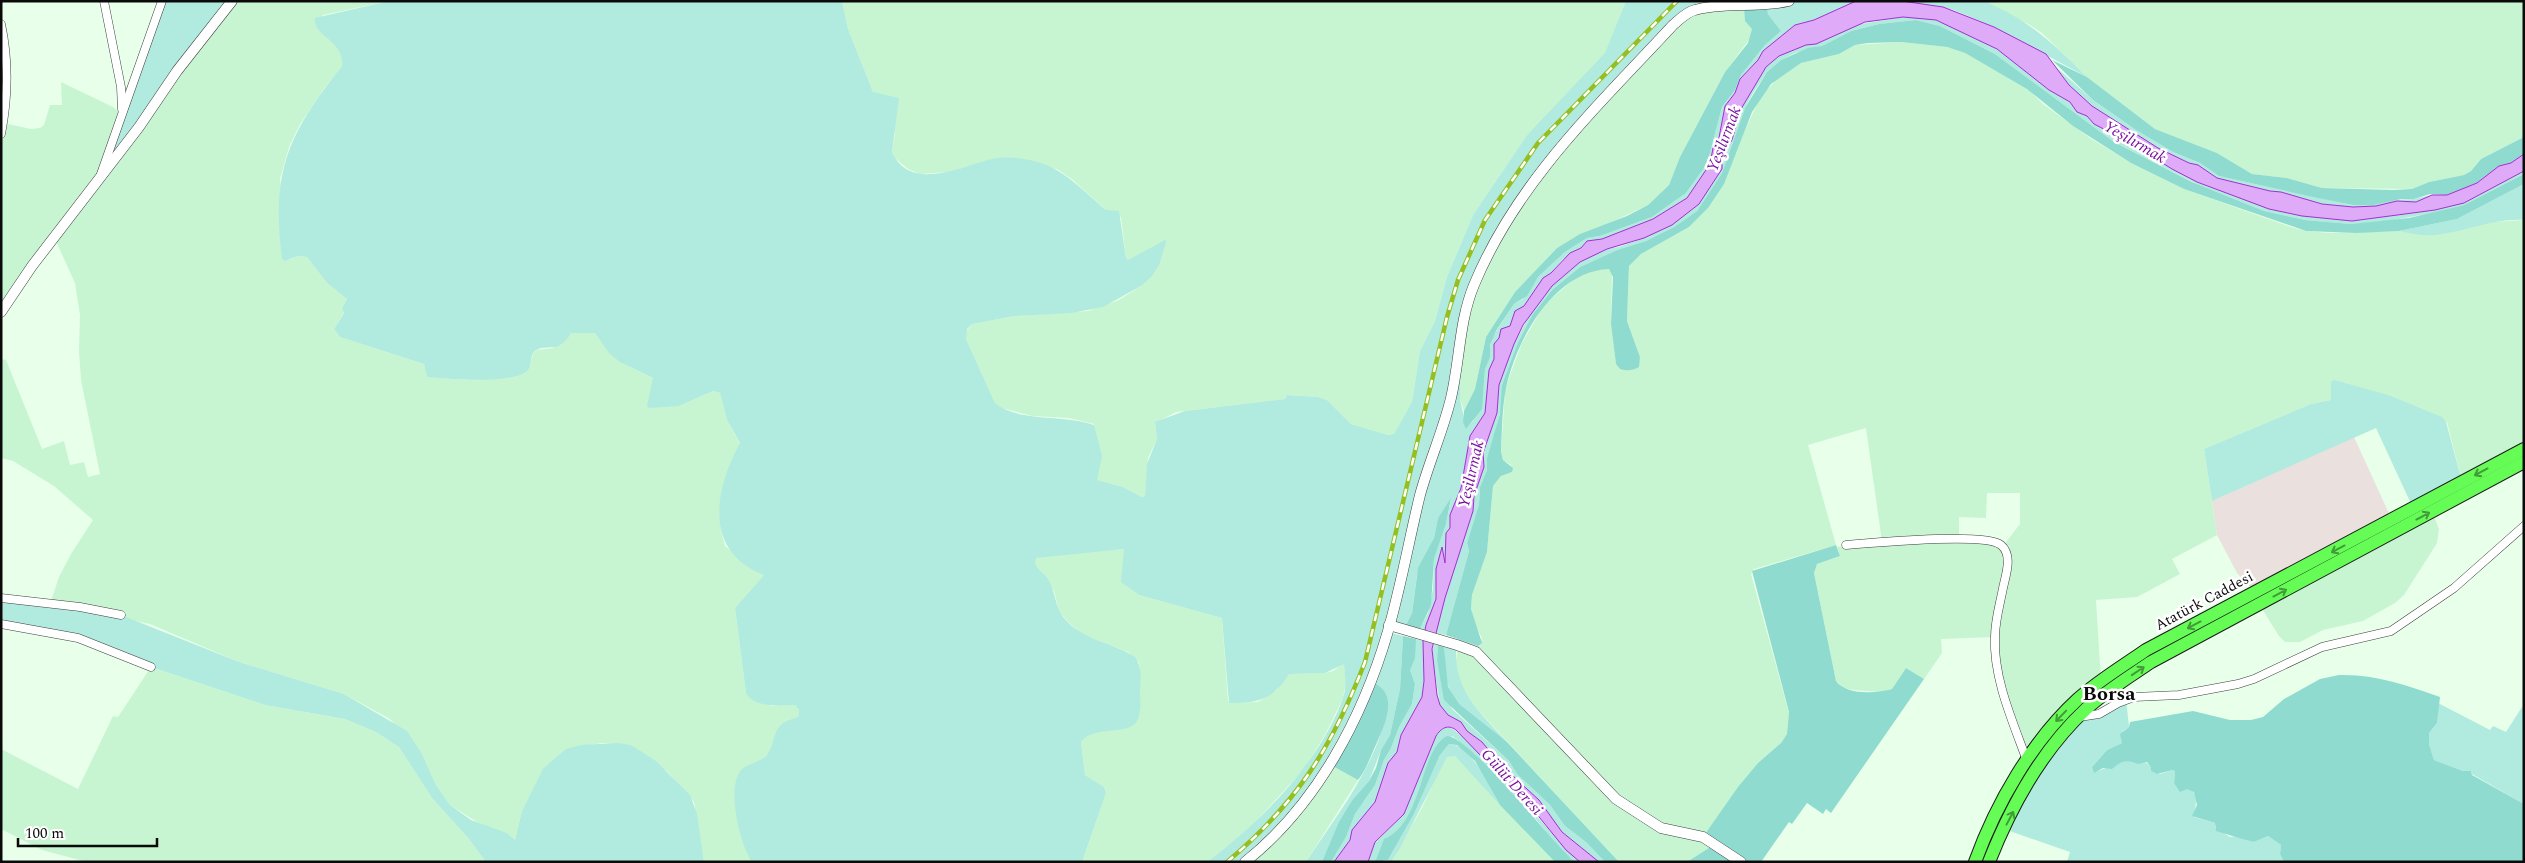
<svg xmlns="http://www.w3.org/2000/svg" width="2525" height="863" font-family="Spectral,serif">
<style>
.industrial{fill:#eae0dd}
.farmland{fill:#c7f5d2;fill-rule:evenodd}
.green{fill:#b1eade}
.forest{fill:#90dbd0}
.water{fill:#dfaaf8;stroke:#a22fd2}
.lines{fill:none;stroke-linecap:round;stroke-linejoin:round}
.minor-casing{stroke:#3d3d3d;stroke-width:9}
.tertiary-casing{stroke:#3d3d3d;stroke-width:11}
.trunk-casing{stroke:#1b1b1b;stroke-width:14}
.minor{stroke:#fff;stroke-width:8}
.tertiary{stroke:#fff;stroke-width:10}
.trunk{stroke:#66fc56;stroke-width:12}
.rail-casing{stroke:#95bf1e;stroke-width:4.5}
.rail{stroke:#fff;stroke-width:2.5;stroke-dasharray:8;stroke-linecap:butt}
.oneway{stroke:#419b38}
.labels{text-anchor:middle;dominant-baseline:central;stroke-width:5;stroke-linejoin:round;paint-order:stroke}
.street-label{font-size:15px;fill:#0a0a0a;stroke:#fff}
.water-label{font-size:16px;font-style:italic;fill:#7b10a0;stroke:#fff}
.district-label{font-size:20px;font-weight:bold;fill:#0a0a0a;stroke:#fff}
</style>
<rect width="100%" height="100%" fill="#e8ffea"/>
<path class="industrial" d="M 2354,437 L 2392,520 L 2255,592 L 2237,573 L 2217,535 L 2212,501 Z"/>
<g class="farmland">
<path d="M 232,1 L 389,1 L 323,15 L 318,28 L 339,48 L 343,60 L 342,66 L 323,90 L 299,126 L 289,147 L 280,179 L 289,260 L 298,256 L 307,257 L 327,283 L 347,299 L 342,308 L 344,312 L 334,329 L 340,337 L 424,364 L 427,377 L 466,380 L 501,378 L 525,373 L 530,366 L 533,353 L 537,350 L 553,348 L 571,333 L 595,333 L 601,341 L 632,368 L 653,378 L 679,406 L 713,391 L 720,393 L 727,420 L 740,444 L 719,513 L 721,530 L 725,546 L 758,572 L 764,575 L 735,608 L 746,693 L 755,700 L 771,706 L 795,705 L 799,710 L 799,716 L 779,727 L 769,753 L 760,762 L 745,767 L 737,778 L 736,813 L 752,862 L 704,862 L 694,802 L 668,772 L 631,745 L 602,743 L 566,749 L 555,758 L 543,770 L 522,811 L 515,840 L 507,833 L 485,827 L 450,805 L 436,785 L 422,754 L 390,719 L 344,694 L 239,662 L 150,624 L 50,604 L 59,577 L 71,554 L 93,520 L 54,486 L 13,461 L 1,458 L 1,359 L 6,360 L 42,449 L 64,441 L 70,465 L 84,462 L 88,477 L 100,474 L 81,380 L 79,351 L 80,315 L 75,283 L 55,239 L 1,312 L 1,134 L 3,123 L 31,129 L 40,128 L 44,125 L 50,105 L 62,105 L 61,82 L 113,107 L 122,114 Z"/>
<path d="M 842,1 L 1626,1 L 1606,53 L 1527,135 L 1473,215 L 1447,277 L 1435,321 L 1420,351 L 1412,402 L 1394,434 L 1388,435 L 1351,424 L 1327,400 L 1318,397 L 1287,395 L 1285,399 L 1176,412 L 1155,423 L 1157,439 L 1148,458 L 1145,496 L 1142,497 L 1123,487 L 1097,480 L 1094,424 L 1069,418 L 1032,416 L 1002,408 L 995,403 L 966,339 L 965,333 L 972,324 L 1015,316 L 1088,311 L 1119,300 L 1141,286 L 1167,240 L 1128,260 L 1126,258 L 1121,217 L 1106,210 L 1073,180 L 1057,169 L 993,159 L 949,172 L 920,174 L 908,169 L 895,158 L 892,152 L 895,133 L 882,96 L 873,92 L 848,29 Z"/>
<path d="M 1699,1 L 1789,1 L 1749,23 L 1752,29 L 1751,37 L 1725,72 L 1680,157 L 1669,185 L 1648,205 L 1557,248 L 1515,292 L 1486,337 L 1475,389 L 1464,411 L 1460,399 L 1460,361 L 1473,287 L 1530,186 Z"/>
<path d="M 1983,1 L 2524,1 L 2524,137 L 2481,159 L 2471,171 L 2464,175 L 2429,182 L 2412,189 L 2322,188 L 2287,178 L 2252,174 L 2217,153 L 2155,129 L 2087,77 L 2042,33 L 2028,24 Z"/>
<path d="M 1901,42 L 1947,47 L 1965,53 L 2028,89 L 2043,104 L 2090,138 L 2131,163 L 2184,189 L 2291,227 L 2306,231 L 2330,233 L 2399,231 L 2429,235 L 2492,222 L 2524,220 L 2524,449 L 2462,482 L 2447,422 L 2331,383 L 2331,400 L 2311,404 L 2204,449 L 2217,535 L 2172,559 L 2180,574 L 2137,597 L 2096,600 L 2101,681 L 2026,758 L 1999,676 L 1994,637 L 1941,639 L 1942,653 L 1924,679 L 1906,668 L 1892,689 L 1880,692 L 1853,690 L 1844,688 L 1836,681 L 1814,573 L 1815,568 L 1817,564 L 1840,556 L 1837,547 L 1882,542 L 1866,428 L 1808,445 L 1836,545 L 1754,569 L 1751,574 L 1789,713 L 1787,734 L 1781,743 L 1758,763 L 1715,844 L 1687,862 L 1619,862 L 1476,708 L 1464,692 L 1458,677 L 1456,661 L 1459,639 L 1478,646 L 1482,638 L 1474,623 L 1471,609 L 1472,595 L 1487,552 L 1493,486 L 1501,476 L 1512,472 L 1511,465 L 1503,460 L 1501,452 L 1505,391 L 1510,375 L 1522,343 L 1544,305 L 1573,280 L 1582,274 L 1600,269 L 1609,269 L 1612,273 L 1611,324 L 1616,364 L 1638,367 L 1640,357 L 1627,321 L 1629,266 L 1641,254 L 1689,227 L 1708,208 L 1761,96 L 1782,74 L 1801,63 L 1839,54 L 1855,45 ZM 1987,493 L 2020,493 L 2020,524 L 2003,546 L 1959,540 L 1959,517 L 1986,518 Z"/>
<path d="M 2432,511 L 2439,529 L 2437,543 L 2404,595 L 2395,603 L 2363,621 L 2323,630 L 2300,642 L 2285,642 L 2279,636 L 2259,604 Z"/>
<path d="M 1125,549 L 1122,582 L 1139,595 L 1222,618 L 1228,701 L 1230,703 L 1258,702 L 1277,690 L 1288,674 L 1325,673 L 1333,671 L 1344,663 L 1346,682 L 1343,698 L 1326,733 L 1304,769 L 1248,830 L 1207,862 L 1082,862 L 1106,793 L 1104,787 L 1085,775 L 1081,742 L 1086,735 L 1092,733 L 1133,724 L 1137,720 L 1140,712 L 1140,670 L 1139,662 L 1128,652 L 1082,634 L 1068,622 L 1059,611 L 1054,591 L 1034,564 L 1034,560 L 1036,558 L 1052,555 Z"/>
<path d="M 151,667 L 265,705 L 345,719 L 376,732 L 399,747 L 432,798 L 469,839 L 486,862 L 87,862 L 42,850 L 1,829 L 1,749 L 78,789 L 113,716 L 118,717 Z"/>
<path d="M 1451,755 L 1455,756 L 1555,862 L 1391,862 L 1422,808 L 1441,766 L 1447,757 Z"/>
<path d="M 1329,764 L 1358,780 L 1306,862 L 1245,862 Z"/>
</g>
<g class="green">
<path d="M 162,1 L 232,1 L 97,183 Z"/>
<path d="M 389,1 L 842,1 L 848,29 L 873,92 L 899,98 L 892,152 C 910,193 962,166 992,159 C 1005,156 1021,158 1034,161 C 1065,169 1083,191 1106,210 L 1119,211 L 1126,258 L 1128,260 L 1167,239 L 1159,265 L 1152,276 L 1141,286 L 1103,307 L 1071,313 L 1015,316 L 972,324 L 967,329 L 966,339 L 995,403 C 1019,423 1065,414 1094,425 L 1102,456 L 1097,480 L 1123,487 L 1142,497 L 1145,496 L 1147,464 L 1157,439 L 1155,422 L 1185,411 L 1285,399 L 1287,395 L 1318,397 L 1327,400 L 1351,424 L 1388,435 L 1394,434 L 1412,402 L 1420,351 L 1435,321 L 1447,277 L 1473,215 L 1527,135 L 1605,53 L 1626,1 L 1699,1 L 1553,154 L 1473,287 L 1460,361 L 1460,399 L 1466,428 L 1473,421 L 1483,395 L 1485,369 L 1492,338 L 1514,304 L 1523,299 L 1538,277 L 1565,252 L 1587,238 L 1600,236 L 1652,217 L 1686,193 L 1707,164 L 1722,107 L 1735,90 L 1741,75 L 1765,45 L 1781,31 L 1768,14 L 1766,5 L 1789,1 L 1856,1 L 1814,20 L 1795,25 L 1763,51 L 1758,60 L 1740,79 L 1735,93 L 1725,106 L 1718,143 L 1713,148 L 1710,164 L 1687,198 L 1653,219 L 1602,239 L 1586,242 L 1581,248 L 1563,259 L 1551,273 L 1543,278 L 1524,306 L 1514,314 L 1510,326 L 1500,333 L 1499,338 L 1494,344 L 1494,359 L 1489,370 L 1485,413 L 1470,436 L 1461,488 L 1450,515 L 1450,528 L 1446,533 L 1445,567 L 1442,551 L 1436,568 L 1436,599 L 1425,630 L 1420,629 L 1428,613 L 1433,589 L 1434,559 L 1446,524 L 1451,499 L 1438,518 L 1434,538 L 1417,574 L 1412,613 L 1406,625 L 1388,632 L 1403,636 L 1400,689 L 1390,735 L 1381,750 L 1369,781 L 1353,799 L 1322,862 L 1306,862 C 1338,813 1379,763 1388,704 L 1245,862 L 1207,862 C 1261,822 1320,762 1343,698 C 1347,687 1345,676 1344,664 L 1325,673 L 1289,674 C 1273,700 1258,703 1229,703 L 1222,618 L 1139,595 L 1121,582 L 1124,549 L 1036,558 C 1032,567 1043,572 1048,579 C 1054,589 1055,602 1060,612 C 1076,640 1111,641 1135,657 C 1142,666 1141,679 1140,690 C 1140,700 1142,712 1137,721 C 1127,737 1094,724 1081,742 L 1085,775 L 1104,787 L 1106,793 L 1082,862 L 752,862 C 740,844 726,788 741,770 C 748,763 760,763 767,755 C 774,746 773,731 782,724 C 787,720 794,719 799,716 L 799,710 L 795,705 C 781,706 754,708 746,693 L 735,608 L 764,575 C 703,551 714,491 740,443 L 727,420 L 720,393 L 713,391 L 679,406 L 649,408 L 647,406 L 653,378 L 620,362 L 609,353 L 595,333 L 571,333 C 557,356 548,342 535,351 C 529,355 533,367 526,372 C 509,384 448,379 427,377 L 424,364 L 340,337 L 334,329 L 344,313 L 342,308 L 347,299 L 327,283 L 307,257 L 298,256 L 285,261 L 282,259 C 271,171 288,134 342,66 C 345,40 312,36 315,18 Z"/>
<path d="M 1902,1 L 1983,1 C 2028,19 2053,43 2087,77 L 1994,27 L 1954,10 Z"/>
<path d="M 1903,17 L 1936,20 L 1978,39 L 2008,56 L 2049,90 L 2071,102 L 2077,112 L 2087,116 L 2094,124 L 2102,127 L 2117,138 L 2129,142 L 2197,182 L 2274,210 L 2302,216 L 2352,221 L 2435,210 L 2472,199 L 2524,171 L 2524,174 L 2464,205 L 2432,213 L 2382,222 L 2351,224 L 2305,220 L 2264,211 L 2197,184 L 2114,142 L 1995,54 L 1940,26 L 1916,20 L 1879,24 L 1851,31 L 1822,46 L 1795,53 L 1781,60 L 1767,72 L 1753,93 L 1745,108 L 1722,173 L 1697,211 L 1674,227 L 1646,241 L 1617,250 L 1580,267 L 1552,290 L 1533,314 L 1502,385 L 1502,404 L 1496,430 L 1487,458 L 1487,470 L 1480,487 L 1479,504 L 1467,543 L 1469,551 L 1446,635 L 1436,633 L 1445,598 L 1473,511 L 1474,496 L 1484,467 L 1483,453 L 1497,413 L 1499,385 L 1514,344 L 1532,311 L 1552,286 L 1580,262 L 1607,249 L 1619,247 L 1644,238 L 1692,210 L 1711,186 L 1722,165 L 1722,155 L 1732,140 L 1741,109 L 1766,67 L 1779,56 L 1806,45 L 1816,44 L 1855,25 Z"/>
<path d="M 2057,68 L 2093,100 L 2136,130 L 2173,152 L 2200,163 L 2219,176 L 2353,205 L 2374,205 L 2390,200 L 2414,199 L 2432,195 L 2416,202 L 2397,201 L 2379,206 L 2353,207 L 2322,204 L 2281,192 L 2270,191 L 2217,178 L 2198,165 L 2189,163 L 2158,148 L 2092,106 L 2069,85 Z"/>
<path d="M 2524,184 L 2524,220 C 2495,218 2470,230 2442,234 C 2428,237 2413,234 2399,231 L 2457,219 Z"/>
<path d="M 2334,380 L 2388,395 L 2442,417 L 2446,422 L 2462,482 L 2413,508 L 2376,428 L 2212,501 L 2204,449 L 2311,404 L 2331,400 L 2331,382 Z"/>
<path d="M 1,598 L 121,615 L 239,662 L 344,694 L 407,731 L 422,754 L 436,785 L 450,805 L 471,820 L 507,833 L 515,840 L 522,811 L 543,769 L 555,758 L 566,749 L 581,745 L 618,743 L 631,745 L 656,761 L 690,795 L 697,814 L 704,862 L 486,862 L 469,839 L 432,798 L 399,747 L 376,732 L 345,719 L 265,705 L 151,667 L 98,645 L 1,624 Z"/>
<path d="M 1416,639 L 1423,641 L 1424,681 L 1422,697 L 1401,735 L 1397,752 L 1388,763 L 1375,802 L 1352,830 L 1350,840 L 1334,862 L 1331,862 L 1346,837 L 1355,814 L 1375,785 L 1384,760 L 1391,748 L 1399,727 L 1412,704 L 1415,684 L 1410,670 Z"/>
<path d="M 1434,644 L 1438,645 L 1437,660 L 1441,678 L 1452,709 L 1509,761 L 1517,774 L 1550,805 L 1565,826 L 1586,842 L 1605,862 L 1599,862 L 1562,832 L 1539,800 L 1515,778 L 1501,761 L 1492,754 L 1482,742 L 1467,731 L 1461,722 L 1448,715 L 1440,705 L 1432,654 Z"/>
<path d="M 1444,647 L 1456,650 C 1455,693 1480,712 1507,742 C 1488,729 1461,713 1451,693 C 1444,680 1445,661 1444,647 Z"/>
<path d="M 2126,699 L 2129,727 L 2123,731 L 2122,743 L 2107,750 L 2092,767 L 2094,772 C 2111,768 2135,751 2152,767 L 2151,771 L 2160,774 L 2173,770 L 2175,772 L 2174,783 C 2186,793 2176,788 2191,789 C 2200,798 2194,807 2194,817 L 2215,823 L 2215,828 L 2230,837 L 2239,836 L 2254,842 L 2268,836 L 2281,845 L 2280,854 L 2284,862 L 2067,862 L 2070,852 L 2004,829 L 2034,771 L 2079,717 L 2091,716 Z"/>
<path d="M 2438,703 L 2490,730 L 2493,726 L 2506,732 L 2522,707 L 2524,709 L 2524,804 L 2472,774 L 2471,771 L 2463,771 L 2434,760 L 2429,744 L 2429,733 L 2437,723 Z"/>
<path d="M 1448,727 C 1464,729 1558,844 1580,862 L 1575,862 L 1557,846 L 1529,810 L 1475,754 L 1452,736 C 1445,744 1434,754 1429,763 C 1416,789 1414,827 1384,840 L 1375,862 L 1368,862 L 1375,843 L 1404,814 L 1436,736 L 1442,729 Z"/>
<path d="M 1449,744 C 1472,744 1489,788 1500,805 L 1455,756 L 1447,757 L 1400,848 L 1391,862 L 1387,862 L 1414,814 L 1440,755 Z"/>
</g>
<g class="forest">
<path d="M 1766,5 L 1768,14 L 1781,31 L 1765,45 L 1741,75 L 1735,90 L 1722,107 L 1707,164 L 1686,193 L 1652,217 L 1600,236 L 1587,238 L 1565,252 L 1538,277 L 1527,296 L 1514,304 L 1496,331 L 1490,345 L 1490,357 L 1485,369 L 1482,409 L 1466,429 L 1463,422 L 1464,411 L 1475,389 L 1486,337 L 1515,292 L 1557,248 L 1580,234 L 1627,216 L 1648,205 L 1669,185 L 1680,157 L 1725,72 L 1748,43 L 1752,29 L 1745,21 L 1744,6 Z"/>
<path d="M 1916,20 L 1940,26 L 1995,54 L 2114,142 L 2192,182 L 2264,211 L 2305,220 L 2351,224 L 2409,218 L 2464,205 L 2524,174 L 2524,184 L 2457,219 L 2399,231 L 2357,233 L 2306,231 L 2184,189 L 2131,163 L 2073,126 L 2027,89 L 1965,53 L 1947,47 L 1901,42 L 1868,43 L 1855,45 L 1839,54 L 1801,63 L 1771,84 L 1752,112 L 1724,184 L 1708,208 L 1689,227 L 1641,254 L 1629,266 L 1627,321 L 1640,357 L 1639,367 C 1632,371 1627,371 1620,369 L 1616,364 L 1611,324 L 1613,277 L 1609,269 C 1554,271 1516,340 1506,388 C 1502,408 1502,431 1501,452 L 1503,460 L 1513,468 L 1512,472 L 1501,476 L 1493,486 L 1487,552 L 1472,595 L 1471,609 L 1482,643 L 1478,646 L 1446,635 L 1469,551 L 1467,543 L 1479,504 L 1480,487 L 1487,470 L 1487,458 L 1500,414 L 1502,385 L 1518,343 L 1533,314 L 1552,290 L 1580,267 L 1617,250 L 1646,241 L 1674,227 L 1697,211 L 1722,173 L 1745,108 L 1767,72 L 1781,60 L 1808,48 L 1822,46 L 1851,31 L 1879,24 Z"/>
<path d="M 2052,60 L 2087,77 L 2155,129 L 2217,153 L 2252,174 L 2287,178 L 2322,188 L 2393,190 L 2412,189 L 2429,182 L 2464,175 L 2471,171 L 2481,159 L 2524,137 L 2524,154 L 2511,163 L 2499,166 L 2477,183 L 2447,195 L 2430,194 L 2414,199 L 2401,199 L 2374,205 L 2353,205 L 2318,198 L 2219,176 L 2200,163 L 2173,152 L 2136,130 L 2093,100 Z"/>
<path d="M 1451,498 L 1446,524 L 1434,559 L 1431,605 L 1420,629 L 1406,625 L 1412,613 L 1418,568 L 1434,538 L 1438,518 Z"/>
<path d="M 1836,545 L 1840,556 L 1817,564 L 1814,573 L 1836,681 C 1847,696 1877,693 1892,689 L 1906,668 L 1924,679 L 1831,813 L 1826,809 L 1823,814 L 1807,803 L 1792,824 L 1789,822 L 1761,862 L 1687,862 L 1715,844 L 1703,837 L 1738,787 L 1758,763 L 1781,743 L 1787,734 L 1789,712 L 1752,571 Z"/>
<path d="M 1403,636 L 1416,639 L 1415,658 L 1410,670 L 1415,684 L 1412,704 L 1399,727 L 1391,748 L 1384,760 L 1375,785 L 1355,814 L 1346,837 L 1331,862 L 1322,862 L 1339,822 L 1353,799 L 1369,781 L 1376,768 L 1381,750 L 1390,735 L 1400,689 Z"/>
<path d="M 1438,645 L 1444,647 L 1448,687 L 1459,704 L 1507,742 L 1619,862 L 1605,862 L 1586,842 L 1565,826 L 1550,805 L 1517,774 L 1509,761 L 1444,700 L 1437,660 Z"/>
<path d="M 2339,675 C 2375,674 2406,685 2440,697 L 2437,723 L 2429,733 L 2429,744 L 2434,760 L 2463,771 L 2471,771 L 2472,775 L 2524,804 L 2524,862 L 2284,862 L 2280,854 L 2281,845 L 2268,836 L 2254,842 C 2240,838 2228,835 2216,831 L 2215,823 L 2192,816 L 2197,805 L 2194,792 L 2187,789 L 2180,792 L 2174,783 L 2175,772 L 2173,770 L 2157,774 L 2151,771 L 2151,767 L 2147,762 L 2138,764 C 2127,759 2121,761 2112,769 L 2103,768 L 2094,773 L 2092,767 L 2107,750 L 2122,743 L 2120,734 L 2129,727 L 2130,722 L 2193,711 L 2230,720 L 2251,720 L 2263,717 L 2284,699 L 2320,679 Z"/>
<path d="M 1370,681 C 1402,693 1384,726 1374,749 C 1369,760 1366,770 1358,780 L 1329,764 Z"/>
<path d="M 1447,736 C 1474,739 1549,840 1575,862 L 1555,862 L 1500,805 L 1475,761 L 1457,745 L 1449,744 L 1440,755 L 1414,814 L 1388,860 L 1375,862 L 1384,839 C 1423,824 1419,750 1447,736 Z"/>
</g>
<path class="water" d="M 1856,1 L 1902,1 L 1943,7 L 1994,27 L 2046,54 L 2069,85 L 2092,106 L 2158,148 L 2189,163 L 2198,165 L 2217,178 L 2270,191 L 2281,192 L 2322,204 L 2353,207 L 2376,206 L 2397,201 L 2416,202 L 2432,195 L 2447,195 L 2477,183 L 2499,166 L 2511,163 L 2524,154 L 2524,171 L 2464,203 L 2435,210 L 2352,221 L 2302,216 L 2269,209 L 2197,182 L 2172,169 L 2129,142 L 2094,124 L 2087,116 L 2077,112 L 2070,102 L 2049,90 L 1997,49 L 1936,20 L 1903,17 L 1865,22 L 1816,44 L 1806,45 L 1779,56 L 1766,67 L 1741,109 L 1732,140 L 1722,155 L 1722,169 L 1699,204 L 1672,225 L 1644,238 L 1607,249 L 1580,262 L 1552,286 L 1523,325 L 1514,344 L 1499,385 L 1497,413 L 1483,453 L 1484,467 L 1474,496 L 1473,511 L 1445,598 L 1432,649 L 1437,695 L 1440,705 L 1448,715 L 1461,722 L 1467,731 L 1482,742 L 1492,754 L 1501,761 L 1515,778 L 1539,800 L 1562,832 L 1599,862 L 1580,862 L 1566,850 L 1535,812 L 1456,730 C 1448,724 1441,728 1436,736 L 1404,814 L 1375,842 L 1368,862 L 1334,862 L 1350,840 L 1352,830 L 1375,802 L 1388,763 L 1397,752 L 1401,735 L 1422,697 L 1424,681 L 1423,641 L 1426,625 L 1436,599 L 1436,569 L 1442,547 L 1445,563 L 1446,533 L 1450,528 L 1450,515 L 1461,488 L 1470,436 L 1485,413 L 1489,370 L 1494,359 L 1494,344 L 1499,338 L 1501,329 L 1510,326 L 1515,311 L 1524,306 L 1543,278 L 1551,273 L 1570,253 L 1581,248 L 1587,241 L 1602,239 L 1653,219 L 1687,198 L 1710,164 L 1713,148 L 1718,143 L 1725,106 L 1735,93 L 1740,79 L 1758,60 L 1763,51 L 1795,25 L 1814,20 Z"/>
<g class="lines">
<defs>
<g id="minor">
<path d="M 104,1 L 121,87 L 122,109"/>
<path d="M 1,24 C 9,61 8,98 1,134"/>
<path d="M 101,174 L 162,1"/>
<path d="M 1846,545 C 1871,543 1985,532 2001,545 C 2013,555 2006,574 2003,588 C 2000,604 1995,620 1995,637 C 1993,677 2012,720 2026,758"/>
<path d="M 1,598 L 80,607 L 121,615"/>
<path d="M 1,624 L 78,638 L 151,667"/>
<path d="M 2079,717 L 2099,714 L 2118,703 L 2134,697 L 2179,695 L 2238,684 L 2254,679 L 2322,647 L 2391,631 L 2454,588 L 2524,526"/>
</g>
<g id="tertiary">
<path d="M 1,312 L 32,266 L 139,127 L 177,71 L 232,1"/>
<path d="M 1389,625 L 1457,645 L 1476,652 L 1616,799 L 1661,828 L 1703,837 L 1741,862"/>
<path d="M 1245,862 C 1317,805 1363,717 1388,631 C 1401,586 1409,540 1420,495 C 1429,462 1443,431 1451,398 C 1460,360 1459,321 1474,285 C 1517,181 1598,106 1673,25 C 1679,20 1686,12 1695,10 C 1721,2 1760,8 1789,1"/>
</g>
<g id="trunk">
<path d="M 1975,862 C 1996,804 2032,741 2078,699 C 2098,681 2123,666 2146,650 L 2524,449"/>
<path d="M 1989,862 C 2011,806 2042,750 2086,709 C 2106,691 2129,677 2151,662 L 2524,462"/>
</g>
</defs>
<use href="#minor" class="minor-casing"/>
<use href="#tertiary" class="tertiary-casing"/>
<use href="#trunk" class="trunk-casing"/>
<use href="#minor" class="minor"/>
<use href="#tertiary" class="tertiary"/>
<use href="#trunk" class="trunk"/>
<defs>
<path id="rail" d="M 1227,862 C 1298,802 1332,747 1365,662 L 1447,317 L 1458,280 L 1485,220 L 1538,143 L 1677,1"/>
</defs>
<use href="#rail" class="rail-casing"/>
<use href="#rail" class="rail"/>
</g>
<defs><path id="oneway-shaft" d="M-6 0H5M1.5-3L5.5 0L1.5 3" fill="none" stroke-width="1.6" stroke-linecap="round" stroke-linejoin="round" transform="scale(1.25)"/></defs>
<g class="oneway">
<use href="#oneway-shaft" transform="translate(2481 472) rotate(152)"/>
<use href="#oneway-shaft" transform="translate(2423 516) rotate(-28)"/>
<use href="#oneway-shaft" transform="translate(2338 549) rotate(152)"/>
<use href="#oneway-shaft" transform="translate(2280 593) rotate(-28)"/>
<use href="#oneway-shaft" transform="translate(2194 625) rotate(152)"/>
<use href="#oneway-shaft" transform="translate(2138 671) rotate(-34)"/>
<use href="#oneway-shaft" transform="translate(2061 716) rotate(134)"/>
<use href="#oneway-shaft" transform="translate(2010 818) rotate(-62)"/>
</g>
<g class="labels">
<g class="street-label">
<text transform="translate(2204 601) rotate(-28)">Atatürk Caddesi</text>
</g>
<g class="water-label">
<text transform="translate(1724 139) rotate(-69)">Yeşilırmak</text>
<text transform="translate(2135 142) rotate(30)">Yeşilırmak</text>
<text transform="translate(1471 474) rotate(-77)">Yeşilırmak</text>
<text transform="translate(1512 782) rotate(48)">Gülüt Deresi</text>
</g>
<g class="district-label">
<text x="2109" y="694">Borsa</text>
</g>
</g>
<rect width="2525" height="863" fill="none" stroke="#0a0a0a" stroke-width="5"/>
<path d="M18 838v8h139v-8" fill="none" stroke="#0a0a0a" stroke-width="2.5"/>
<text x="25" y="838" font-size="15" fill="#0a0a0a" stroke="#ffffff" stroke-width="4" paint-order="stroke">100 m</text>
</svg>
